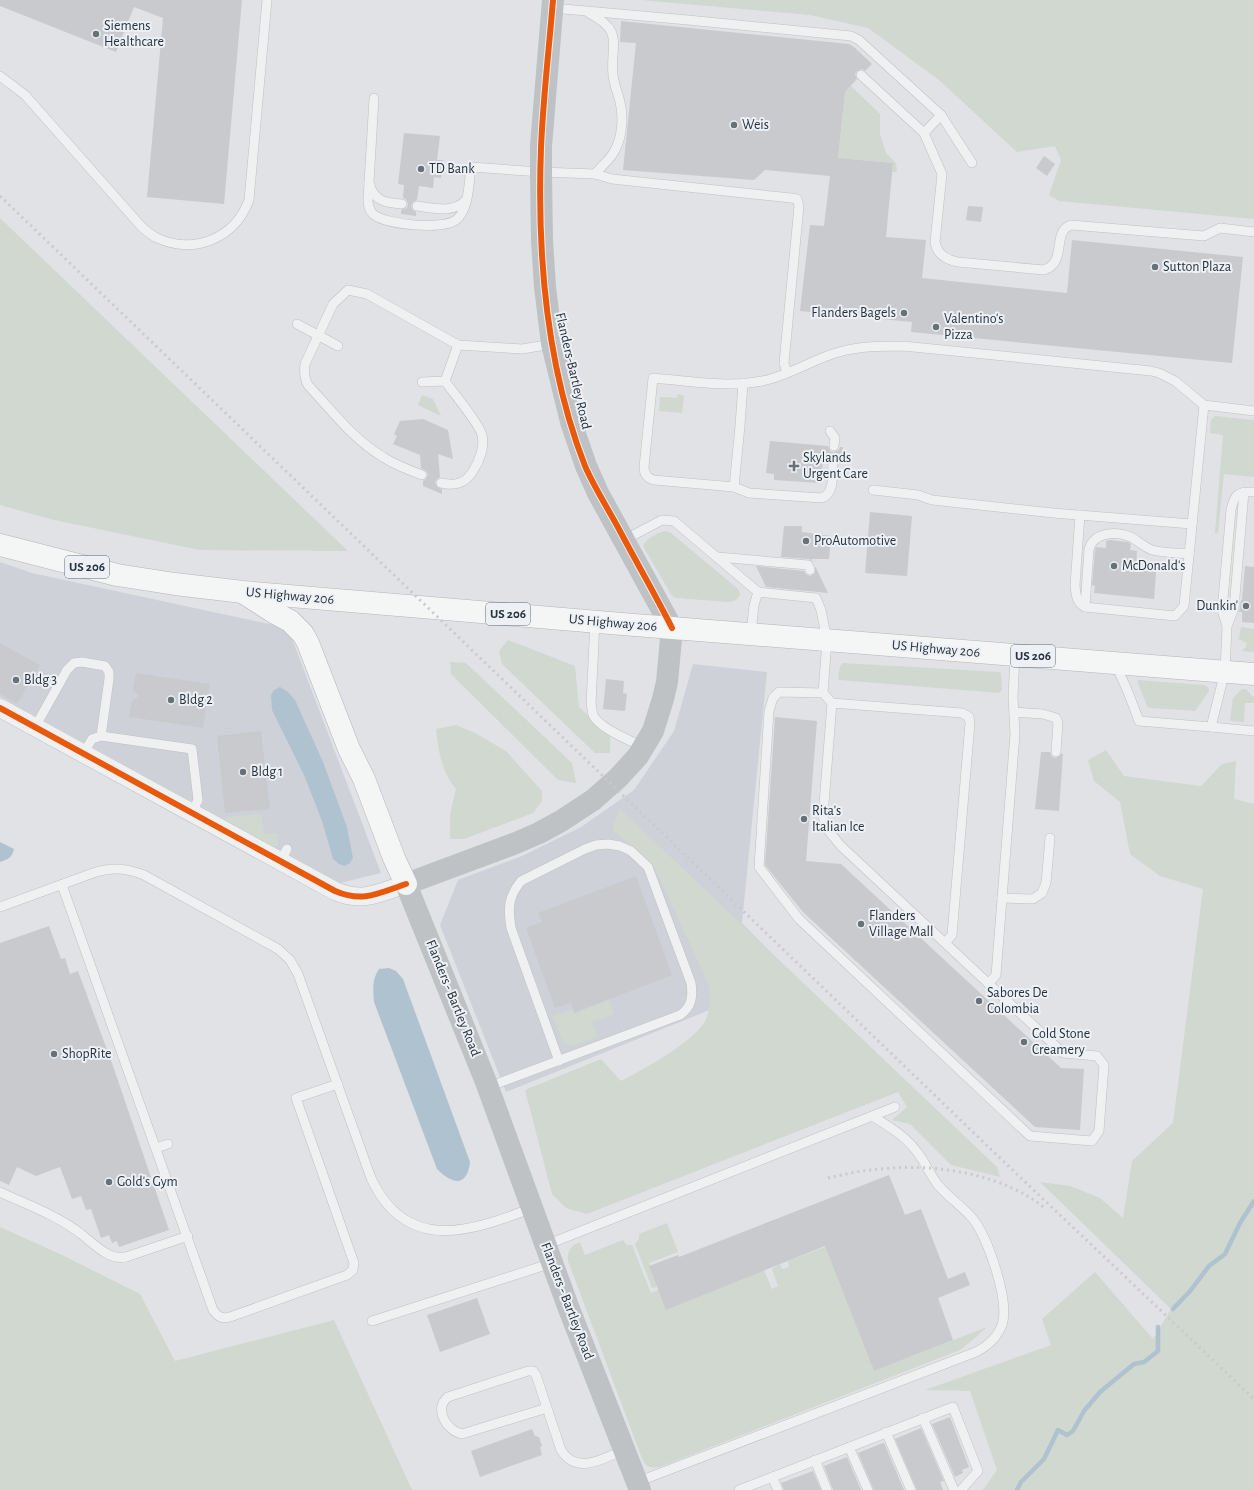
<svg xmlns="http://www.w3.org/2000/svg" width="1254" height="1490" font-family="'Alegreya Sans',sans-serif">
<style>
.built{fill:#ced2d8}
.green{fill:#d1d8d0}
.water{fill:#afc2cf}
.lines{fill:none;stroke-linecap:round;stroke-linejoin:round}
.stream{stroke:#afc2cf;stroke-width:4.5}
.building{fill:#c8cacd}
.lane-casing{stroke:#bec0c3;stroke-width:10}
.street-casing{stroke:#bec0c3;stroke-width:19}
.highway-casing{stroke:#b2b5ba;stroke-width:23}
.lane{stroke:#eff0f1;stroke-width:9}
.street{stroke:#eff0f1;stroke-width:18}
.secondary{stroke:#bec2c4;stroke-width:22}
.highway{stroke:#f4f5f5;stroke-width:22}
.rail{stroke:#c8cacd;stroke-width:3;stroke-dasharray:2 4;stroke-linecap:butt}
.cycleway-casing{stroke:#edf1f5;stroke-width:8}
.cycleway{stroke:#e8590c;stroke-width:6}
.poi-dot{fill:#687078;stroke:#edf1f5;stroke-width:1.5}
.labels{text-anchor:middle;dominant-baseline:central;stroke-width:4;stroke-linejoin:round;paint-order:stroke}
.shield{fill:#edf1f5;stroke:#636b74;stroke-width:1}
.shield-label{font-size:13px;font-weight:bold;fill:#28323d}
.poi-label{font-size:14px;fill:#28323d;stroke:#edf1f5;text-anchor:start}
.street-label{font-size:14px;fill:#28323d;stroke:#edf1f5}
</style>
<rect width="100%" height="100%" fill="#e0e2e5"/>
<g class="built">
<path d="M 0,562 L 32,573 L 288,628 L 381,873 L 340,883 L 0,697 Z"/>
<path d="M 693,664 L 767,672 L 742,923 L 794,976 L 506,1092 L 440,925 L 458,880 L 522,856 L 581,827 L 634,790 L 674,731 Z"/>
</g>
<g class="green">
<path d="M 641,0 L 1254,0 L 1254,219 L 1059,201 L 1049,195 L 1061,160 L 1055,146 L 1017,152 L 939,80 L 868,28 L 810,15 Z"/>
<path d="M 851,86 L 880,114 L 880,134 L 886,153 L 896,163 L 897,172 L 892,172 L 893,163 L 838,158 L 845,92 Z"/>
<path d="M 0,218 L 348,551 L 200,550 L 54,520 L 0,505 Z"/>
<path d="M 678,394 L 684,396 L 682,413 L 659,411 L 660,397 L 677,398 Z"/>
<path d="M 422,395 L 433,399 L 441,416 L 418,405 Z"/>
<path d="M 1215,416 L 1254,420 L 1254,477 L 1224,474 L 1218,533 L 1215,533 L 1223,435 L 1210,433 L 1211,420 Z"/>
<path d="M 666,531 L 671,533 L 738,589 L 740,594 C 739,599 733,602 728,602 L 676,598 L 672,596 L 643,546 C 646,538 659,532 666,531 Z"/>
<path d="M 1241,627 L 1254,629 L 1254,652 L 1242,651 L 1246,647 L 1247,643 L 1239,639 Z"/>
<path d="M 508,640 L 575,666 L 579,707 L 610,736 L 610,753 L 595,753 L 502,664 L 499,651 Z"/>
<path d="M 450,662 L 466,663 L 572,763 L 576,783 L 558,780 L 451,674 Z"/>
<path d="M 843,663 L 998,672 L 1001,673 L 1002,690 L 999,693 L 840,680 L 838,679 L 840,666 Z"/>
<path d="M 1138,680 L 1204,685 L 1208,687 L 1209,691 L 1195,711 L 1151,708 L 1147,706 L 1138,683 Z"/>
<path d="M 1242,689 L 1246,689 L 1254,698 L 1254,703 L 1245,703 L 1244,722 L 1231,721 L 1230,720 L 1233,698 Z"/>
<path d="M 456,725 L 475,733 L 506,751 L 542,791 L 542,801 L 533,813 L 464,839 L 450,839 L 450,814 L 456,789 C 442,773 438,750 436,729 Z"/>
<path d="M 1106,750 L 1124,776 L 1201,786 L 1222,764 L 1236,761 L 1234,799 L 1254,804 L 1254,1490 L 983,1490 L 997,1470 L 970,1391 L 925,1390 L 1051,1345 L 1042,1319 L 1095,1272 L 1153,1339 L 1171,1309 L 1040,1182 L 1070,1186 L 1100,1198 L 1123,1218 L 1132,1161 L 1173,1123 L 1203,889 L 1160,876 L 1130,854 L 1120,802 L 1094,781 L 1088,760 Z"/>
<path d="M 620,809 L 997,1167 L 1000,1177 L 951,1165 L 910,1124 L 892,1120 L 907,1107 L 898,1092 L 587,1214 L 566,1208 L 552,1194 L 525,1090 L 601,1059 L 621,1081 C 644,1069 690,1044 704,1023 C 711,1011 710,998 709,985 L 655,868 L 612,829 Z"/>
<path d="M 262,814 L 264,834 L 277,833 L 278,844 L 277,846 L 271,847 L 225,821 L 227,817 Z"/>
<path d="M 609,999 L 614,1014 L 592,1022 L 597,1037 C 587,1040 572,1050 563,1042 L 553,1016 Z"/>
<path d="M 667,1223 L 678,1252 L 649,1263 L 657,1287 L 652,1288 L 635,1244 L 639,1239 L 639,1234 Z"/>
<path d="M 0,1227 L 60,1254 L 140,1294 L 175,1361 L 334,1320 L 412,1490 L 0,1490 Z"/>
<path d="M 623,1240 L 627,1245 L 632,1245 L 651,1293 L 658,1290 L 764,1270 L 772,1289 L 778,1286 L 772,1269 L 780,1264 L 782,1269 L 789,1267 L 788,1261 L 830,1245 L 831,1260 L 874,1371 L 987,1327 L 975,1338 L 960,1350 L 660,1467 C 652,1468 647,1468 643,1461 L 568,1261 C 567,1251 571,1245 580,1242 L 585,1255 Z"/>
</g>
<g class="water">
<path d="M 280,687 L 288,692 L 295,700 L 323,762 L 347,827 L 353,858 L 350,863 L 345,866 L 339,864 L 333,859 L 322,821 L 304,775 L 272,710 L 271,695 L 274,690 Z"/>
<path d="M 0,842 L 14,849 C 12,858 8,859 0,862 Z"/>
<path d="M 389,968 L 396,971 L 403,979 L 470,1162 C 467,1188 452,1184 437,1169 L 374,1002 C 373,990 372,979 379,969 Z"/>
</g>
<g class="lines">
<g class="stream">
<path d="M 1173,1309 L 1191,1290 L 1209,1266 L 1225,1254 L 1240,1223 L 1254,1201"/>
<path d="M 1017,1490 L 1021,1482 L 1044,1459 L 1058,1430 L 1067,1435 L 1073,1431 L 1084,1411 L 1100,1392 L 1134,1364 L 1144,1362 L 1158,1351 L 1158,1327"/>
</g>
</g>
<g class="building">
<path d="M 0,0 L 242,0 L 224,204 L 147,197 L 163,18 L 134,7 L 116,52 L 0,6 Z"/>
<path d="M 621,21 L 849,44 L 854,47 L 872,64 L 865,71 L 862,69 L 857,71 L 855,74 L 857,79 L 845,92 L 838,158 L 893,163 L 886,237 L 926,240 L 922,278 L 1067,293 L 1072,240 L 1243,257 L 1232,363 L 911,332 L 912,322 L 800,311 L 810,225 L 824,226 L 830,176 L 765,170 L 754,180 L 623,170 L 636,43 L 620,42 Z"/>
<path d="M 404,133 L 440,136 L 437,160 L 443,160 L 441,178 L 434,177 L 433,188 L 419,186 L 417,200 L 413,202 L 411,206 L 413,210 L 416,212 L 416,216 L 401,214 L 401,210 L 407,208 L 408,204 L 406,199 L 403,198 L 404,185 L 398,184 Z"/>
<path d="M 1044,156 L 1055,164 L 1047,176 L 1036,168 Z"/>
<path d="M 968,206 L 983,207 L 981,222 L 966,220 Z"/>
<path d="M 423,419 L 448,430 L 453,459 L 438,454 L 440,477 L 437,479 L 435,482 L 437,487 L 442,489 L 442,494 L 423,486 L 423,481 L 426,479 L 428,474 L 426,471 L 421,468 L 420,455 L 393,444 L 397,436 L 394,434 L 400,421 Z"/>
<path d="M 770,441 L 828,446 L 830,451 L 834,452 L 839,450 L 840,447 L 843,447 L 841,464 L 839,464 L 838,460 L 834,457 L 830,458 L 827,462 L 823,462 L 820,483 L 774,480 L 774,474 L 766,473 Z"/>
<path d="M 870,512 L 912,516 L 907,576 L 865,573 Z"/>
<path d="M 784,526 L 802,526 L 802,532 L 831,536 L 829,559 L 811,559 L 813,562 L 809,559 L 781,557 Z"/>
<path d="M 1110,540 L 1128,542 L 1131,544 L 1130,550 L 1137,551 L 1136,570 L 1156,572 L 1154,599 L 1094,593 L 1095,586 L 1092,585 L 1095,550 L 1096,547 L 1106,548 L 1106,541 Z"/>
<path d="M 756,566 L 804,571 L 806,574 L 810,576 L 815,573 L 815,566 L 828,593 L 766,587 Z"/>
<path d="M 1245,566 L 1254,567 L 1254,623 L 1242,622 L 1242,612 L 1239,612 L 1241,600 L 1242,600 Z"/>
<path d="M 0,643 L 40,665 L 17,704 L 0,694 Z"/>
<path d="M 136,673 L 210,684 L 203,728 L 129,717 L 132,701 L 139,696 L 133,689 Z"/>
<path d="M 606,679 L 624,681 L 623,693 L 627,694 L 625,711 L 603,709 Z"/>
<path d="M 775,717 L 817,721 L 806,861 L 841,864 L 1061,1068 L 1084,1069 L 1080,1130 L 1035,1127 L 803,912 L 765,865 Z"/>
<path d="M 261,731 L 270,809 L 225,813 L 217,736 Z"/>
<path d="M 1041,752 L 1050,752 L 1052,757 L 1056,758 L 1063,753 L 1059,811 L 1035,809 Z"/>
<path d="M 636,876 L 672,975 L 574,1013 L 571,1003 L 555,1008 L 526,928 L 542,922 L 538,913 Z"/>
<path d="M 49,926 L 61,959 L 65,958 L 70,974 L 78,971 L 113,1066 L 169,1230 L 119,1247 L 117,1241 L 112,1243 L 109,1235 L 101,1238 L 91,1209 L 86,1210 L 81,1196 L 72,1199 L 60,1167 L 36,1176 L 17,1167 L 9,1185 L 0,1181 L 0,943 Z"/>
<path d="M 889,1175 L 905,1215 L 921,1209 L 948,1279 L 965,1272 L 970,1285 L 938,1298 L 953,1340 L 874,1371 L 825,1246 L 666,1310 L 649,1266 L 678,1255 L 679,1257 Z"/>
<path d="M 477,1298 L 490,1334 L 440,1352 L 427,1315 Z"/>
<path d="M 950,1417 L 969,1467 L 962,1470 L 963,1473 L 955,1477 L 932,1424 Z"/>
<path d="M 921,1428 L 944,1481 L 940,1482 L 943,1490 L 917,1490 L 895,1439 Z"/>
<path d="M 532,1429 L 535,1436 L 539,1437 L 542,1446 L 540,1447 L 542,1455 L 480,1477 L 471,1451 Z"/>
<path d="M 883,1443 L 884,1443 L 904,1490 L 874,1490 L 858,1453 Z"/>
<path d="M 847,1457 L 861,1490 L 833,1490 L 824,1466 Z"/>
<path d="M 813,1471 L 821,1490 L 784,1490 L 781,1483 Z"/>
</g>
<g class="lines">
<defs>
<g id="lane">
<path d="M 552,8 L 688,20 L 851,36 L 859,40 L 941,115 L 972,163"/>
<path d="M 589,13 C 625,32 610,43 613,75 C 614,85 618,93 620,102 C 624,119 622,141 612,155 C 607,162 600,168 595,174"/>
<path d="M 861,75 L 924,133 L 942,174 L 935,242 C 937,255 947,260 958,262 L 1044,270 C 1068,262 1051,232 1071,225 L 1204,236 L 1220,228 L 1254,232"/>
<path d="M 0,76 L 25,95 L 140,225 C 145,230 151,235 157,238 C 195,255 235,238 249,200 L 267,0"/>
<path d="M 374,98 L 368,200 C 368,205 369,210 373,214 C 385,225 443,230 456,220 C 469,210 469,182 471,167 L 541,172 L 595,174 L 612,179 L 791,198 L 797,199 L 799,206 L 784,363 L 787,373"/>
<path d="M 924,133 L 941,115"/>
<path d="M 369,183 C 374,201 385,203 402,204"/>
<path d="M 417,206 C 434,208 453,214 466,200"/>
<path d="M 297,324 L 338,346"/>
<path d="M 422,382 L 445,381"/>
<path d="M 743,383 L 740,426 L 734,487 L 654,480 C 647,478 644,474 644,467 L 653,378 C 689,381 727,388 762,381 C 789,376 813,359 839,352 C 860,346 882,346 903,346 L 1151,371 L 1159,373 L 1175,381 L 1204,405 L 1254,411"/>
<path d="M 830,431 L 835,438 L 834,446"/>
<path d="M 422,475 C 409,470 395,465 383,457 C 354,440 331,410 308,385 C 304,378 304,372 305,364 L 333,304 L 348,290 L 367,294 L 458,345 L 522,349 L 552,344"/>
<path d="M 441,483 C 455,486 465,484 473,471 C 479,462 485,447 482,435 C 479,423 454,394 445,381 L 458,345"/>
<path d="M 734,487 L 749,493 L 822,498 C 835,493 832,474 833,463"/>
<path d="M 873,490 L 918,495 L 932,500 L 1053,513 L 1192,524"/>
<path d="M 1080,515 L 1075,585 C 1076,594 1076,603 1085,607 L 1175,616 L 1184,606 L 1204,405"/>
<path d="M 624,540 L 662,520 L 674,521 L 758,592"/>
<path d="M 718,557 L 808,565 L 810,570"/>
<path d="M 1085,607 L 1089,549 C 1094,532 1116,531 1131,537 C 1138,541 1144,547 1152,550 C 1163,553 1177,553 1189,554"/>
<path d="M 595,622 L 591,703 C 592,707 592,712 593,715 C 600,729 630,740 643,747"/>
<path d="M 1227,626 L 1234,608 L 1244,492"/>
<path d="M 751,634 L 754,605 L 758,592 L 816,598 L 821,610 L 827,640 L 823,693"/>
<path d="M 1116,665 L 1128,692 L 1139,721 L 1211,727 L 1225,671 L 1227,626 L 1222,610 L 1231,510 C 1234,495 1238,491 1254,492"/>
<path d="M 832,703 L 823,816 L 827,829 L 841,846 L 1063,1053 L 1097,1056 L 1104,1065 L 1099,1131 L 1092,1141 L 1030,1136 L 799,919 L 759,867 L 769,711 L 773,698 L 779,692 L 823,693 L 832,703 L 962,713 L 969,717 L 970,723 L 952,935 L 945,943"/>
<path d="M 1014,712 L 1043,714 L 1056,718 L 1058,723 L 1056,752"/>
<path d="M 35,727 L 67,670 L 74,663 L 82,662 L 105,666 L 109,672 L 109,679 L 101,736"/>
<path d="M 1211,727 L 1254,731"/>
<path d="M 83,754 L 92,739 L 101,736 L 192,749 L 198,800 L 192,813"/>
<path d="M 280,862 L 287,849"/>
<path d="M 62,885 L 213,1310 C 218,1317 222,1319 230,1317 L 347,1275 L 353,1270 L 354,1263 L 296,1098 L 338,1084"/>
<path d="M 1002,898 L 1033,899 L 1042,893 L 1046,883 L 1050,838"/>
<path d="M 0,907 L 93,873 C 112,867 126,868 144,875 L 278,949 L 290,960 L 298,974 L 371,1178 C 406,1254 470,1232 532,1208"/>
<path d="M 989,983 L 996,975 L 1015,734 L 1013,697 L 1015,655"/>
<path d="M 488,1087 L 680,1015 C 692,1007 693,996 691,983 L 648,867 L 631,851 L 620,846 L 608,844 L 596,845 L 585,849 L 521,881 C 508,897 508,908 511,928 L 559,1061"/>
<path d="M 156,1148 L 168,1144"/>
<path d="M 0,1192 C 25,1204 59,1216 81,1234 C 93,1243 109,1261 126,1257 L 188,1236"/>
<path d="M 546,1245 L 895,1107"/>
<path d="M 372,1321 L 552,1263"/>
<path d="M 547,1408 L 462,1434 C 447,1431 433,1409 448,1397 L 528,1371 L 533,1371 L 536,1375 L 561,1450 C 577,1476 603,1458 624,1450"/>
<path d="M 923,1418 L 954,1490"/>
<path d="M 886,1432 L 911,1490"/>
<path d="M 849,1447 L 868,1490"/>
<path d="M 815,1460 L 827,1490"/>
<path d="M 772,1477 L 778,1490"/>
<path d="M 637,1482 L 976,1352 C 988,1346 997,1338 1002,1325 C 1010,1301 988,1238 973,1219 C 962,1206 948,1197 938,1185 C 932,1177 927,1167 922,1159 C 909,1138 892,1128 872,1116"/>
<path d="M 739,1490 L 953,1407 L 978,1471 L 961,1490"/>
</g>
<path id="street" d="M 0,708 L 335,891 C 363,903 379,893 406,884"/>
<g id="highway">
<path d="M 0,545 L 117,575 L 175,584 L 243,592 L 622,624 L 1254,674"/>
<path d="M 244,593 L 275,613 L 290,621 L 303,634 L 308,643 L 349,749 L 364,779 L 394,858 L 406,884"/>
</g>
</defs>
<use href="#lane" class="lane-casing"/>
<use href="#street" class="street-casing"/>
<use href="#highway" class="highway-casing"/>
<use href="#lane" class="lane"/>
<use href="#street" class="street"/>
<path class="secondary" d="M 553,0 L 541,146 L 541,172 L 542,240 L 545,287 L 552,344 L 571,422 L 586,466 L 598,493 L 672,628 L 667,682 L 663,699 L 653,731 L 638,756 L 618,778 L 593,800 L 561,821 L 539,833 L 516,843 L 406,884 L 486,1082 L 569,1309 L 640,1490"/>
<use href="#highway" class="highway"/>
<g class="rail">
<path d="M 0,196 L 1001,1159 L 1254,1399"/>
<path d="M 828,1178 C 842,1175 857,1171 872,1170 C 929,1162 1001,1172 1046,1209"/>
</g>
<defs>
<g id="cycleway">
<path d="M 553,0 C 549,49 543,99 541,148 C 537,254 546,366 585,466 C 595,489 609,510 621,533 C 638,565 656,596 672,628"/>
<path d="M 0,708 L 335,891 C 363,903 379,893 406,884"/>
</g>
</defs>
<use href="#cycleway" class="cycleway-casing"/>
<use href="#cycleway" class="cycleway"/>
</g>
<g class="poi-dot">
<circle cx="96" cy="34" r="4"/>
<circle cx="734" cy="125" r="4"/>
<circle cx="421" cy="169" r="4"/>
<circle cx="1155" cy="267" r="4"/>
<circle cx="904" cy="313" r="4"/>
<circle cx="936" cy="327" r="4"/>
<path d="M792 460h4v4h4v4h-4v4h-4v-4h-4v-4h4z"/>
<circle cx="806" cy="541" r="4"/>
<circle cx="1114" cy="566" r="4"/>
<circle cx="1246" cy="606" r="4"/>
<circle cx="16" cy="680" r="4"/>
<circle cx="171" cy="700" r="4"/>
<circle cx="243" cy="772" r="4"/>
<circle cx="804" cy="819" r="4"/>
<circle cx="861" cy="924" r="4"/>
<circle cx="979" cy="1001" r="4"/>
<circle cx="1024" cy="1042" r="4"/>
<circle cx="54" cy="1054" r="4"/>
<circle cx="109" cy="1182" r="4"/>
</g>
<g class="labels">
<g class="shield">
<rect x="65" y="556" width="44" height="22" rx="3"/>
<rect x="486" y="603" width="44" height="22" rx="3"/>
<rect x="1011" y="645" width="44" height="22" rx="3"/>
</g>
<g class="shield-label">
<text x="87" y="567">US 206</text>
<text x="508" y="614">US 206</text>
<text x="1033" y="656">US 206</text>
</g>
<g class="poi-label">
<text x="104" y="26">Siemens<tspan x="104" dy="16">Healthcare</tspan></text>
<text x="742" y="125">Weis</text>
<text x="429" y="169">TD Bank</text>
<text x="1163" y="267">Sutton Plaza</text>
<text x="896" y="313" text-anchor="end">Flanders Bagels</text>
<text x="944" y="319">Valentino's<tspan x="944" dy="16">Pizza</tspan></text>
<text x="803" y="458">Skylands<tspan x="803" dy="16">Urgent Care</tspan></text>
<text x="814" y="541">ProAutomotive</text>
<text x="1122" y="566">McDonald's</text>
<text x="1238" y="606" text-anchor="end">Dunkin'</text>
<text x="24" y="680">Bldg 3</text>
<text x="179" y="700">Bldg 2</text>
<text x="251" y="772">Bldg 1</text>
<text x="812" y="811">Rita's<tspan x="812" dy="16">Italian Ice</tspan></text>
<text x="869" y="916">Flanders<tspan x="869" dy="16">Village Mall</tspan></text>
<text x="987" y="993">Sabores De<tspan x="987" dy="16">Colombia</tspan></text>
<text x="1032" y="1034">Cold Stone<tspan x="1032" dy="16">Creamery</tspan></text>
<text x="62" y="1054">ShopRite</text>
<text x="117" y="1182">Gold's Gym</text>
</g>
<g class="street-label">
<text transform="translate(573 371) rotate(77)">Flanders-Bartley Road</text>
<text transform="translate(290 596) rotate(5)">US Highway 206</text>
<text transform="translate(613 623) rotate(5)">US Highway 206</text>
<text transform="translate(936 649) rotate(5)">US Highway 206</text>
<text transform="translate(453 998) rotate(68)">Flanders - Bartley Road</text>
<text transform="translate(567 1301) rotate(69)">Flanders - Bartley Road</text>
</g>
</g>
</svg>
